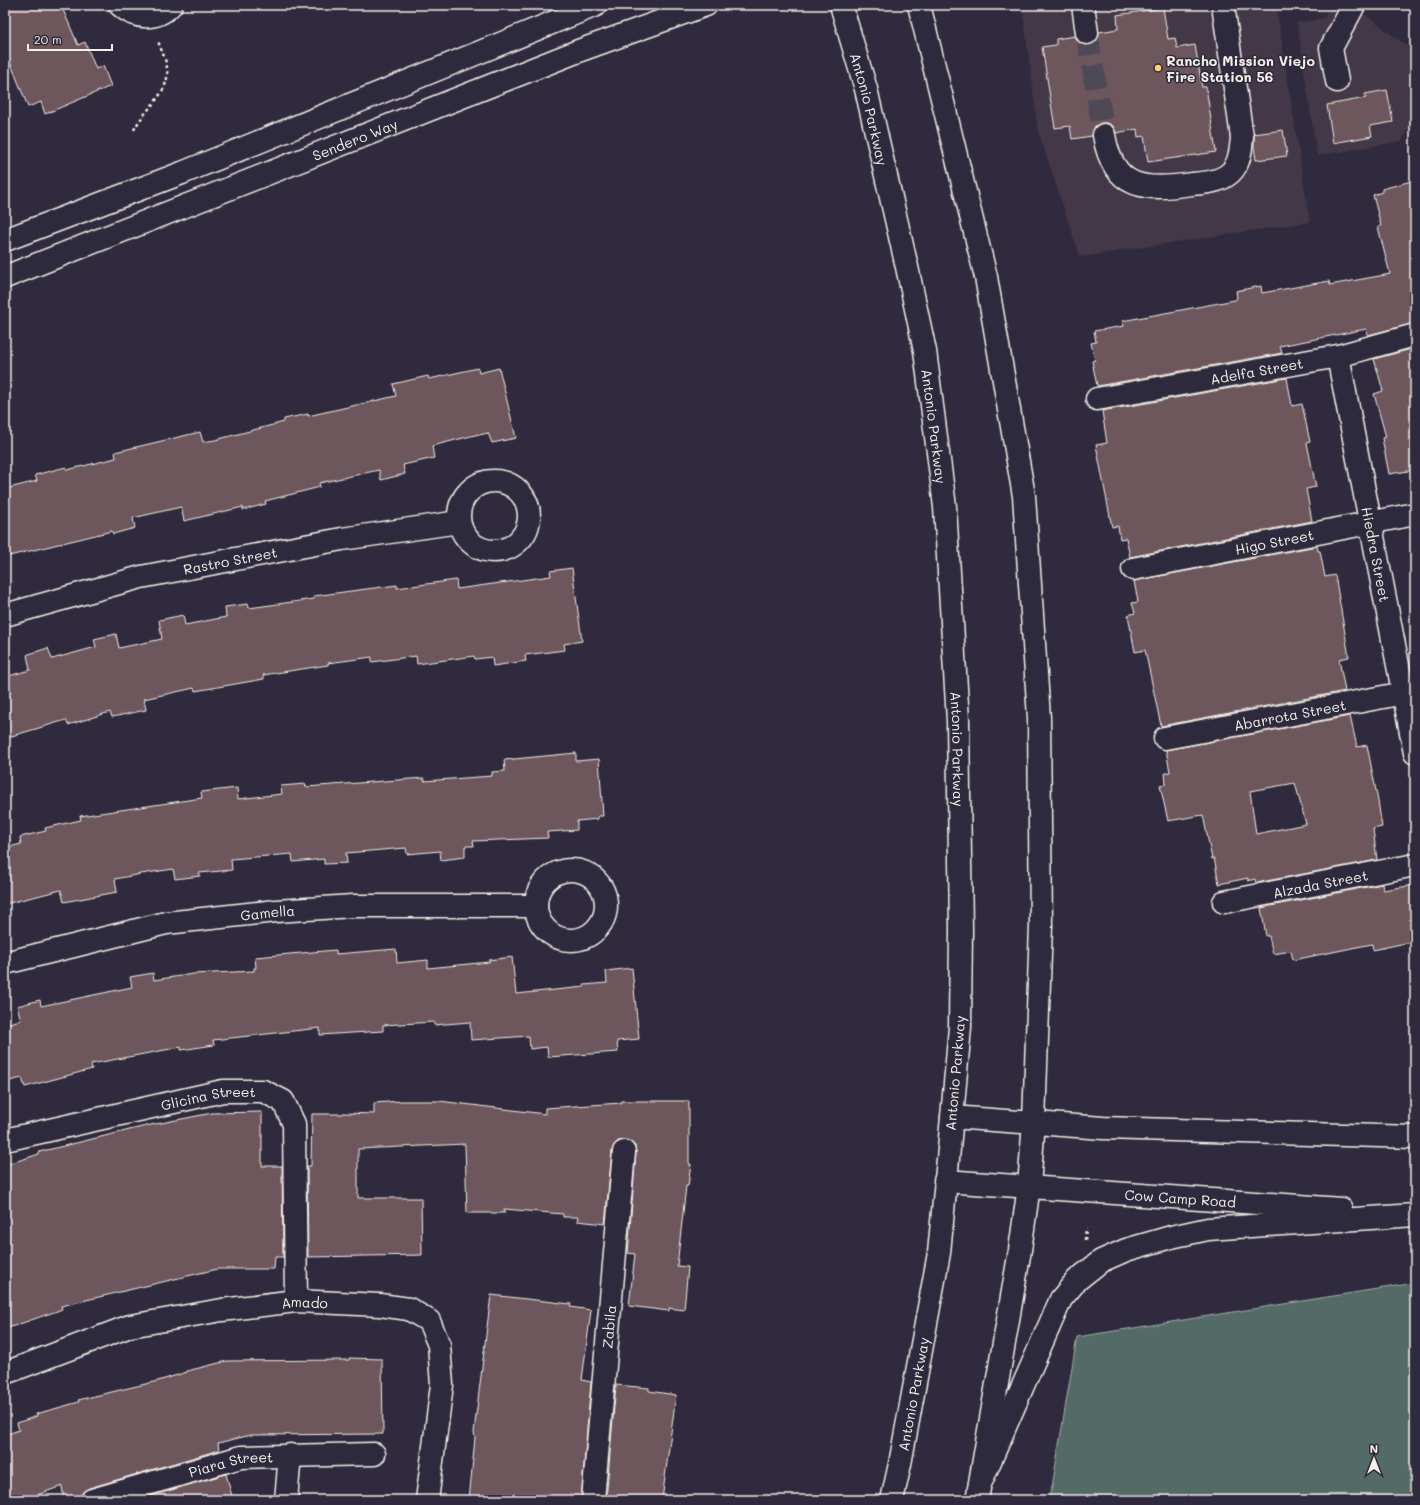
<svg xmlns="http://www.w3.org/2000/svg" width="1420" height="1505" font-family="Mali,sans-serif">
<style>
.built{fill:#423846}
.green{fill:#536a66;stroke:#a4aea7}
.building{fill:#6d575c;stroke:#f4f1e8;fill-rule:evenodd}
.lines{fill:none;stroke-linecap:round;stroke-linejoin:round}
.minor-tunnel{stroke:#4d4857;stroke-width:22;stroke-dasharray:22 11;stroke-linecap:butt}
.minor-casing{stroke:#f4f1e8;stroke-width:25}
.major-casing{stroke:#f4f1e8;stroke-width:25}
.highway-casing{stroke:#f4f1e8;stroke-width:25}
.path{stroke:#f4f1e8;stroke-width:2.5;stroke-dasharray:3 3;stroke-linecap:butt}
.minor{stroke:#2f2a3d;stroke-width:22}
.major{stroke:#2f2a3d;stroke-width:22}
.highway{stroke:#2f2a3d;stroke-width:22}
.poi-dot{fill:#ffd166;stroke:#2f2a3d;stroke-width:1.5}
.labels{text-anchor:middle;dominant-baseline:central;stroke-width:3;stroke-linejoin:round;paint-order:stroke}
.poi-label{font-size:14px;font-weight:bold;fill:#f4f1e8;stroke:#2f2a3d;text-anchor:start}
.street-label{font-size:14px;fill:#f4f1e8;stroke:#2f2a3d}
</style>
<rect width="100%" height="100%" fill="#2f2a3d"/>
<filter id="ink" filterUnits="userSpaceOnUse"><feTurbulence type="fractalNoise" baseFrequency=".025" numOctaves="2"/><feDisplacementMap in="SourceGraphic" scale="8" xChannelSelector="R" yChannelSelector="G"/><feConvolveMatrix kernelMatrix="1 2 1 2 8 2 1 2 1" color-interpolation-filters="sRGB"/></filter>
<g filter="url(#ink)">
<g class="built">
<path d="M 1022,5 L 1276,5 L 1310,222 L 1080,257 L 1038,131 Z"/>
<path d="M 1330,5 L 1345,5 L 1366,15 L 1415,52 L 1415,117 L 1402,141 L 1317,156 L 1297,23 L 1324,18 Z"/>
</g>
<path class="green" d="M 1415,1283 L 1415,1500 L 1048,1500 L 1052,1487 L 1077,1337 Z"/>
<g class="building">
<path d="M 5,5 L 61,5 L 78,45 L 85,42 L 96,69 L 103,66 L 111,86 L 45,114 L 41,102 L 28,107 L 5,49 Z"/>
<path d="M 1163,8 L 1168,39 L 1175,38 L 1177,48 L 1195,45 L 1202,87 L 1206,87 L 1216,152 L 1148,162 L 1144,136 L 1138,137 L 1137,129 L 1116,133 L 1113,126 L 1107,123 L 1101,123 L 1095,126 L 1092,136 L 1072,139 L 1070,126 L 1055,128 L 1042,47 L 1056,45 L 1056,39 L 1075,36 L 1077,41 L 1082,44 L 1089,45 L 1095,43 L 1098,38 L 1099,32 L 1118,29 L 1117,15 Z"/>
<path d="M 1387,90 L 1393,122 L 1370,126 L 1372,136 L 1333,143 L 1327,105 L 1366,98 L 1365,94 Z"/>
<path d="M 1283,130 L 1287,156 L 1256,160 L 1254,147 L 1254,134 Z"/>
<path d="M 1415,180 L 1415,323 L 1368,335 L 1366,329 L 1280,346 L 1282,353 L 1097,386 L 1092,361 L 1095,360 L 1091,343 L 1096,342 L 1094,331 L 1124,326 L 1122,321 L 1235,300 L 1237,298 L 1236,291 L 1261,286 L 1262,293 L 1329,281 L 1330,285 L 1390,274 L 1378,227 L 1381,226 L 1373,195 L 1382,192 L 1382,189 Z"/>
<path d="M 1415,348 L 1415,470 L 1389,474 L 1382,438 L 1386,437 L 1374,394 L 1383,391 L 1374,359 Z"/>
<path d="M 478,368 L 479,373 L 499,368 L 516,438 L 492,443 L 488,433 L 479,435 L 479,434 L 432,446 L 434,458 L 403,465 L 405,474 L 381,480 L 379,470 L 319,483 L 320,487 L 265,501 L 266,504 L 243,510 L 243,507 L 184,521 L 181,507 L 133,518 L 135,528 L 113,534 L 112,531 L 5,557 L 5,489 L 37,481 L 35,475 L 66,467 L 67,470 L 116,458 L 115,452 L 200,432 L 203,442 L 215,440 L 284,422 L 284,419 L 308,414 L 308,416 L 396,396 L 393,384 L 428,376 L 429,379 Z"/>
<path d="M 1287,378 L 1292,406 L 1302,404 L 1310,442 L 1307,443 L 1316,487 L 1306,489 L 1312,521 L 1130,557 L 1126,538 L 1120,539 L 1118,526 L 1112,527 L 1096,445 L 1107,443 L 1102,411 Z"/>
<path d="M 1317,546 L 1318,551 L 1320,551 L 1325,577 L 1335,575 L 1349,657 L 1339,659 L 1345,691 L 1161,726 L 1145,650 L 1135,652 L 1128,615 L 1135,613 L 1132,603 L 1138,602 L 1134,581 Z"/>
<path d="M 572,568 L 582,641 L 564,644 L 565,650 L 525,655 L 526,661 L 493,666 L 492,657 L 475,659 L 474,656 L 417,664 L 416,656 L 372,662 L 372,657 L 328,663 L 328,665 L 263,675 L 264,679 L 195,691 L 194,688 L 144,699 L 146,710 L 112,717 L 110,712 L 68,725 L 66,720 L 5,738 L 5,677 L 30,670 L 27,655 L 29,654 L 48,648 L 52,659 L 96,647 L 94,639 L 116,634 L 119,648 L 162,639 L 159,620 L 183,615 L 185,625 L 226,617 L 225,607 L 248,604 L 249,608 L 314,599 L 314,596 L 336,593 L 397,585 L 397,588 L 456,580 L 457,589 L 551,576 L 550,571 Z"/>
<path d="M 1350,716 L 1357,747 L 1367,745 L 1378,801 L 1382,827 L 1373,829 L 1377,860 L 1256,883 L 1255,879 L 1248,881 L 1248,878 L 1219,884 L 1214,858 L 1212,859 L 1203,815 L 1168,821 L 1160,785 L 1166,784 L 1165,773 L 1170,772 L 1166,750 ZM 1295,783 L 1306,824 L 1256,834 L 1250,791 Z"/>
<path d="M 576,753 L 576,761 L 599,759 L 603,816 L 598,816 L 598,819 L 577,821 L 577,830 L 547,832 L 548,838 L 473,841 L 474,846 L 465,846 L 465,857 L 441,860 L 440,851 L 407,854 L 406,848 L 346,853 L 347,863 L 324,864 L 324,859 L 293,862 L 292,854 L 231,859 L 232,870 L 199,873 L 200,876 L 175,879 L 173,869 L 141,874 L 115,879 L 117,892 L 64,902 L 61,890 L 5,904 L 5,848 L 21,844 L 20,837 L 46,831 L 45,828 L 81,820 L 80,816 L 202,798 L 201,792 L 237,788 L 238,799 L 282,794 L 281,786 L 305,784 L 306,787 L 424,778 L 424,781 L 492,776 L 492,772 L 505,771 L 504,760 Z"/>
<path d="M 1382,884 L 1383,890 L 1415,885 L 1415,941 L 1373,950 L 1372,944 L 1293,960 L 1291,951 L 1273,954 L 1269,936 L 1266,936 L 1261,908 Z"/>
<path d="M 396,949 L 397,963 L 428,960 L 428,968 L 489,962 L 489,960 L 512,957 L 516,994 L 584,987 L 584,985 L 607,983 L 606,971 L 632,968 L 639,1039 L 617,1041 L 618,1052 L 548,1057 L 547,1047 L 530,1049 L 529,1036 L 471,1040 L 470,1022 L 434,1025 L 434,1022 L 383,1025 L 383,1031 L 320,1035 L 320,1028 L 213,1040 L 214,1045 L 181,1050 L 181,1047 L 91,1064 L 92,1069 L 25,1087 L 22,1078 L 5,1082 L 5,1024 L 21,1020 L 17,1006 L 40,1000 L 41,1006 L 132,987 L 130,977 L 153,973 L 154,980 L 193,974 L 254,971 L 254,968 L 256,968 L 255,957 L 336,950 L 336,954 Z"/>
<path d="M 402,1101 L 439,1101 L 545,1114 L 545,1108 L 621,1103 L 621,1101 L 689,1101 L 689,1164 L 691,1164 L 688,1186 L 686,1186 L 677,1266 L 688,1267 L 684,1310 L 669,1308 L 669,1311 L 629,1306 L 635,1254 L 628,1253 L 636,1153 L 635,1146 L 631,1142 L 625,1140 L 618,1141 L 614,1145 L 612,1151 L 605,1224 L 577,1221 L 578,1217 L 563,1217 L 563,1214 L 504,1209 L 505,1213 L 467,1213 L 465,1144 L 358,1149 L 358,1198 L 421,1198 L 422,1255 L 308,1257 L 307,1166 L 311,1166 L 312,1114 L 343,1114 L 343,1113 L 374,1114 L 374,1103 Z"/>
<path d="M 262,1112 L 262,1166 L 282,1166 L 283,1257 L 275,1257 L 274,1269 L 217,1269 L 61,1306 L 62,1309 L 57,1311 L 5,1329 L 5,1165 L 39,1154 L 39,1152 L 146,1126 L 212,1113 Z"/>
<path d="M 491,1295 L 571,1304 L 570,1307 L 591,1310 L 582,1380 L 591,1382 L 581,1500 L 469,1500 L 475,1438 L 474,1432 Z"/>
<path d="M 349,1358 L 382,1359 L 383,1434 L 251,1435 L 218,1443 L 219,1450 L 89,1488 L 83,1492 L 80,1500 L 64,1500 L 62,1486 L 23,1500 L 5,1500 L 5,1435 L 19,1430 L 17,1423 L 37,1416 L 36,1414 L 79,1402 L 78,1400 L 158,1381 L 187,1372 L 187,1371 L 227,1361 L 349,1360 Z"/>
<path d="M 616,1385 L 649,1388 L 649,1391 L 676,1395 L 662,1500 L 606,1500 Z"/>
<path d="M 226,1474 L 233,1500 L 137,1500 Z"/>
</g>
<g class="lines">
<path class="minor-tunnel" d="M 1087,33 L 1104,135"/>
<defs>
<g id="minor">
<path d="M 120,5 C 135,19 156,21 171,5"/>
<path d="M 1083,5 L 1087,33"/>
<path d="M 1337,81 L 1331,48 L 1354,5"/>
<path d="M 1104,135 C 1113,190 1145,191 1192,184 C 1204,183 1220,182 1230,173 C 1240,164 1241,149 1242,137 L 1223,5"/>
<path d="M 5,240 L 182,173 L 596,5"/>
<path id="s1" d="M 5,277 L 581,50 L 706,5"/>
<path id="s2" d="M 1338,356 L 1415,753"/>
<path id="s3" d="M 1097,399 L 1338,356 L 1415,335"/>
<circle cx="494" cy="516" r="35"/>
<path id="s4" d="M 1133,569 L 1415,514"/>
<path id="s5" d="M 5,615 L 141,577 L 342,539 L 459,522"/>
<path id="s6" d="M 1165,738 L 1415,691"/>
<circle cx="571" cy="905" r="35"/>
<path id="s7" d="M 1224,902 L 1415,865"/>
<path id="s8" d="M 5,963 L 166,923 L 276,911 L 353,906 L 536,906"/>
<path id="s9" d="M 5,1140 L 223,1091 L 263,1091 L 283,1101 L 294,1124 L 296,1301"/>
<path id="s10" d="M 5,1373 L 130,1326 L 222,1310 L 296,1301 L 380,1305 L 409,1309 L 429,1321 L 439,1345 L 442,1385 L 427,1500"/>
<path id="s11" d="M 92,1500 L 241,1457 L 374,1454"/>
<path d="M 286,1500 L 290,1455"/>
<path id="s12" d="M 593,1500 L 624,1152"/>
</g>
<g id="major">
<path id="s13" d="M 841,5 L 866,89 L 907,267 L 925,351 L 945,507 L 958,721 L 961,929 L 960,1027 L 952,1117"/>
<path d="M 919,5 L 986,277 L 1024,496 L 1039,718 L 1041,926 L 1034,1122"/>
</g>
<g id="highway">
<path id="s14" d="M 945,1181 L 1341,1209"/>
<path d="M 980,1484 L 1061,1299 L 1077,1280 L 1101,1261 L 1126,1250 L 1171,1237 L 1208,1229 L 1415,1215"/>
<path id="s15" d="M 892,1500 L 900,1464 L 939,1253 L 952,1117 L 1103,1128 L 1415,1137"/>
<path d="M 977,1500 L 1020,1250 L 1029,1186 L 1034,1122"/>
</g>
</defs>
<use href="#minor" class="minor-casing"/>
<use href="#major" class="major-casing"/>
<use href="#highway" class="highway-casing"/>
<g class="path">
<path d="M 134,130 C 144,109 171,93 167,68 C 166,59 161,50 158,41"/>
<path d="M 1085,1240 L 1086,1228"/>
</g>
<use href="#minor" class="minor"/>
<use href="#major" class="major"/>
<use href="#highway" class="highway"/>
</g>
</g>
<circle class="poi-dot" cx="1158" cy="68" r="4"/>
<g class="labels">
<g class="poi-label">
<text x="1166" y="60">Rancho Mission Viejo<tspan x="1166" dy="16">Fire Station 56</tspan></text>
</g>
<g class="street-label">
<text stroke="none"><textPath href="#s13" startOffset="108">Antonio Parkway</textPath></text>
<text stroke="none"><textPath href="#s1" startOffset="376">Sendero Way</textPath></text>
<text stroke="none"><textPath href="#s3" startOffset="162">Adelfa Street</textPath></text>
<text stroke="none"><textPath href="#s13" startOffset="432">Antonio Parkway</textPath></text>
<text stroke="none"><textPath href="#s4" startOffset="144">Higo Street</textPath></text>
<text stroke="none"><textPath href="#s2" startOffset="202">Hiedra Street</textPath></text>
<text stroke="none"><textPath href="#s5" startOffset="232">Rastro Street</textPath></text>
<text stroke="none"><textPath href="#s6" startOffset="127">Abarrota Street</textPath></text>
<text stroke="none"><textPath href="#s13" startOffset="756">Antonio Parkway</textPath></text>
<text stroke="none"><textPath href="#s7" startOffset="98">Alzada Street</textPath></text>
<text stroke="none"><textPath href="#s8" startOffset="268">Gamella</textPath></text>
<text transform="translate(955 1073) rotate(-85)">Antonio Parkway</text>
<text stroke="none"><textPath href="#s9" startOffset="208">Glicina Street</textPath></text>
<text stroke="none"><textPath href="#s14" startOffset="236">Cow Camp Road</textPath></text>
<text stroke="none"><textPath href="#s10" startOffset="310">Amado</textPath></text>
<text stroke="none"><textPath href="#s12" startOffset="174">Zabila</textPath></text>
<text stroke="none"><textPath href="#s15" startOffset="108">Antonio Parkway</textPath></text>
<text stroke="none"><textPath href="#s11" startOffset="144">Piara Street</textPath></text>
</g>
</g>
<rect width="1420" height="1505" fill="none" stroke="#2f2a3d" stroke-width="20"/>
<rect x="10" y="10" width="1400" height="1485" fill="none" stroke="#f4f1e8" stroke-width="1.5" filter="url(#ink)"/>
<g transform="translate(1374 1459)" stroke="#2f2a3d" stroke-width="3" paint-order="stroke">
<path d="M0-3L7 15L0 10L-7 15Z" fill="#f4f1e8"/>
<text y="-6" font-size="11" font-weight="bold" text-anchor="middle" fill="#f4f1e8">N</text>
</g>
<path d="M28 44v6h84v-6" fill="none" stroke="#f4f1e8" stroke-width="2"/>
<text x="34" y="44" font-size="12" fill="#f4f1e8" stroke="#2f2a3d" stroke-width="3" paint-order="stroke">20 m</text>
</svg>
